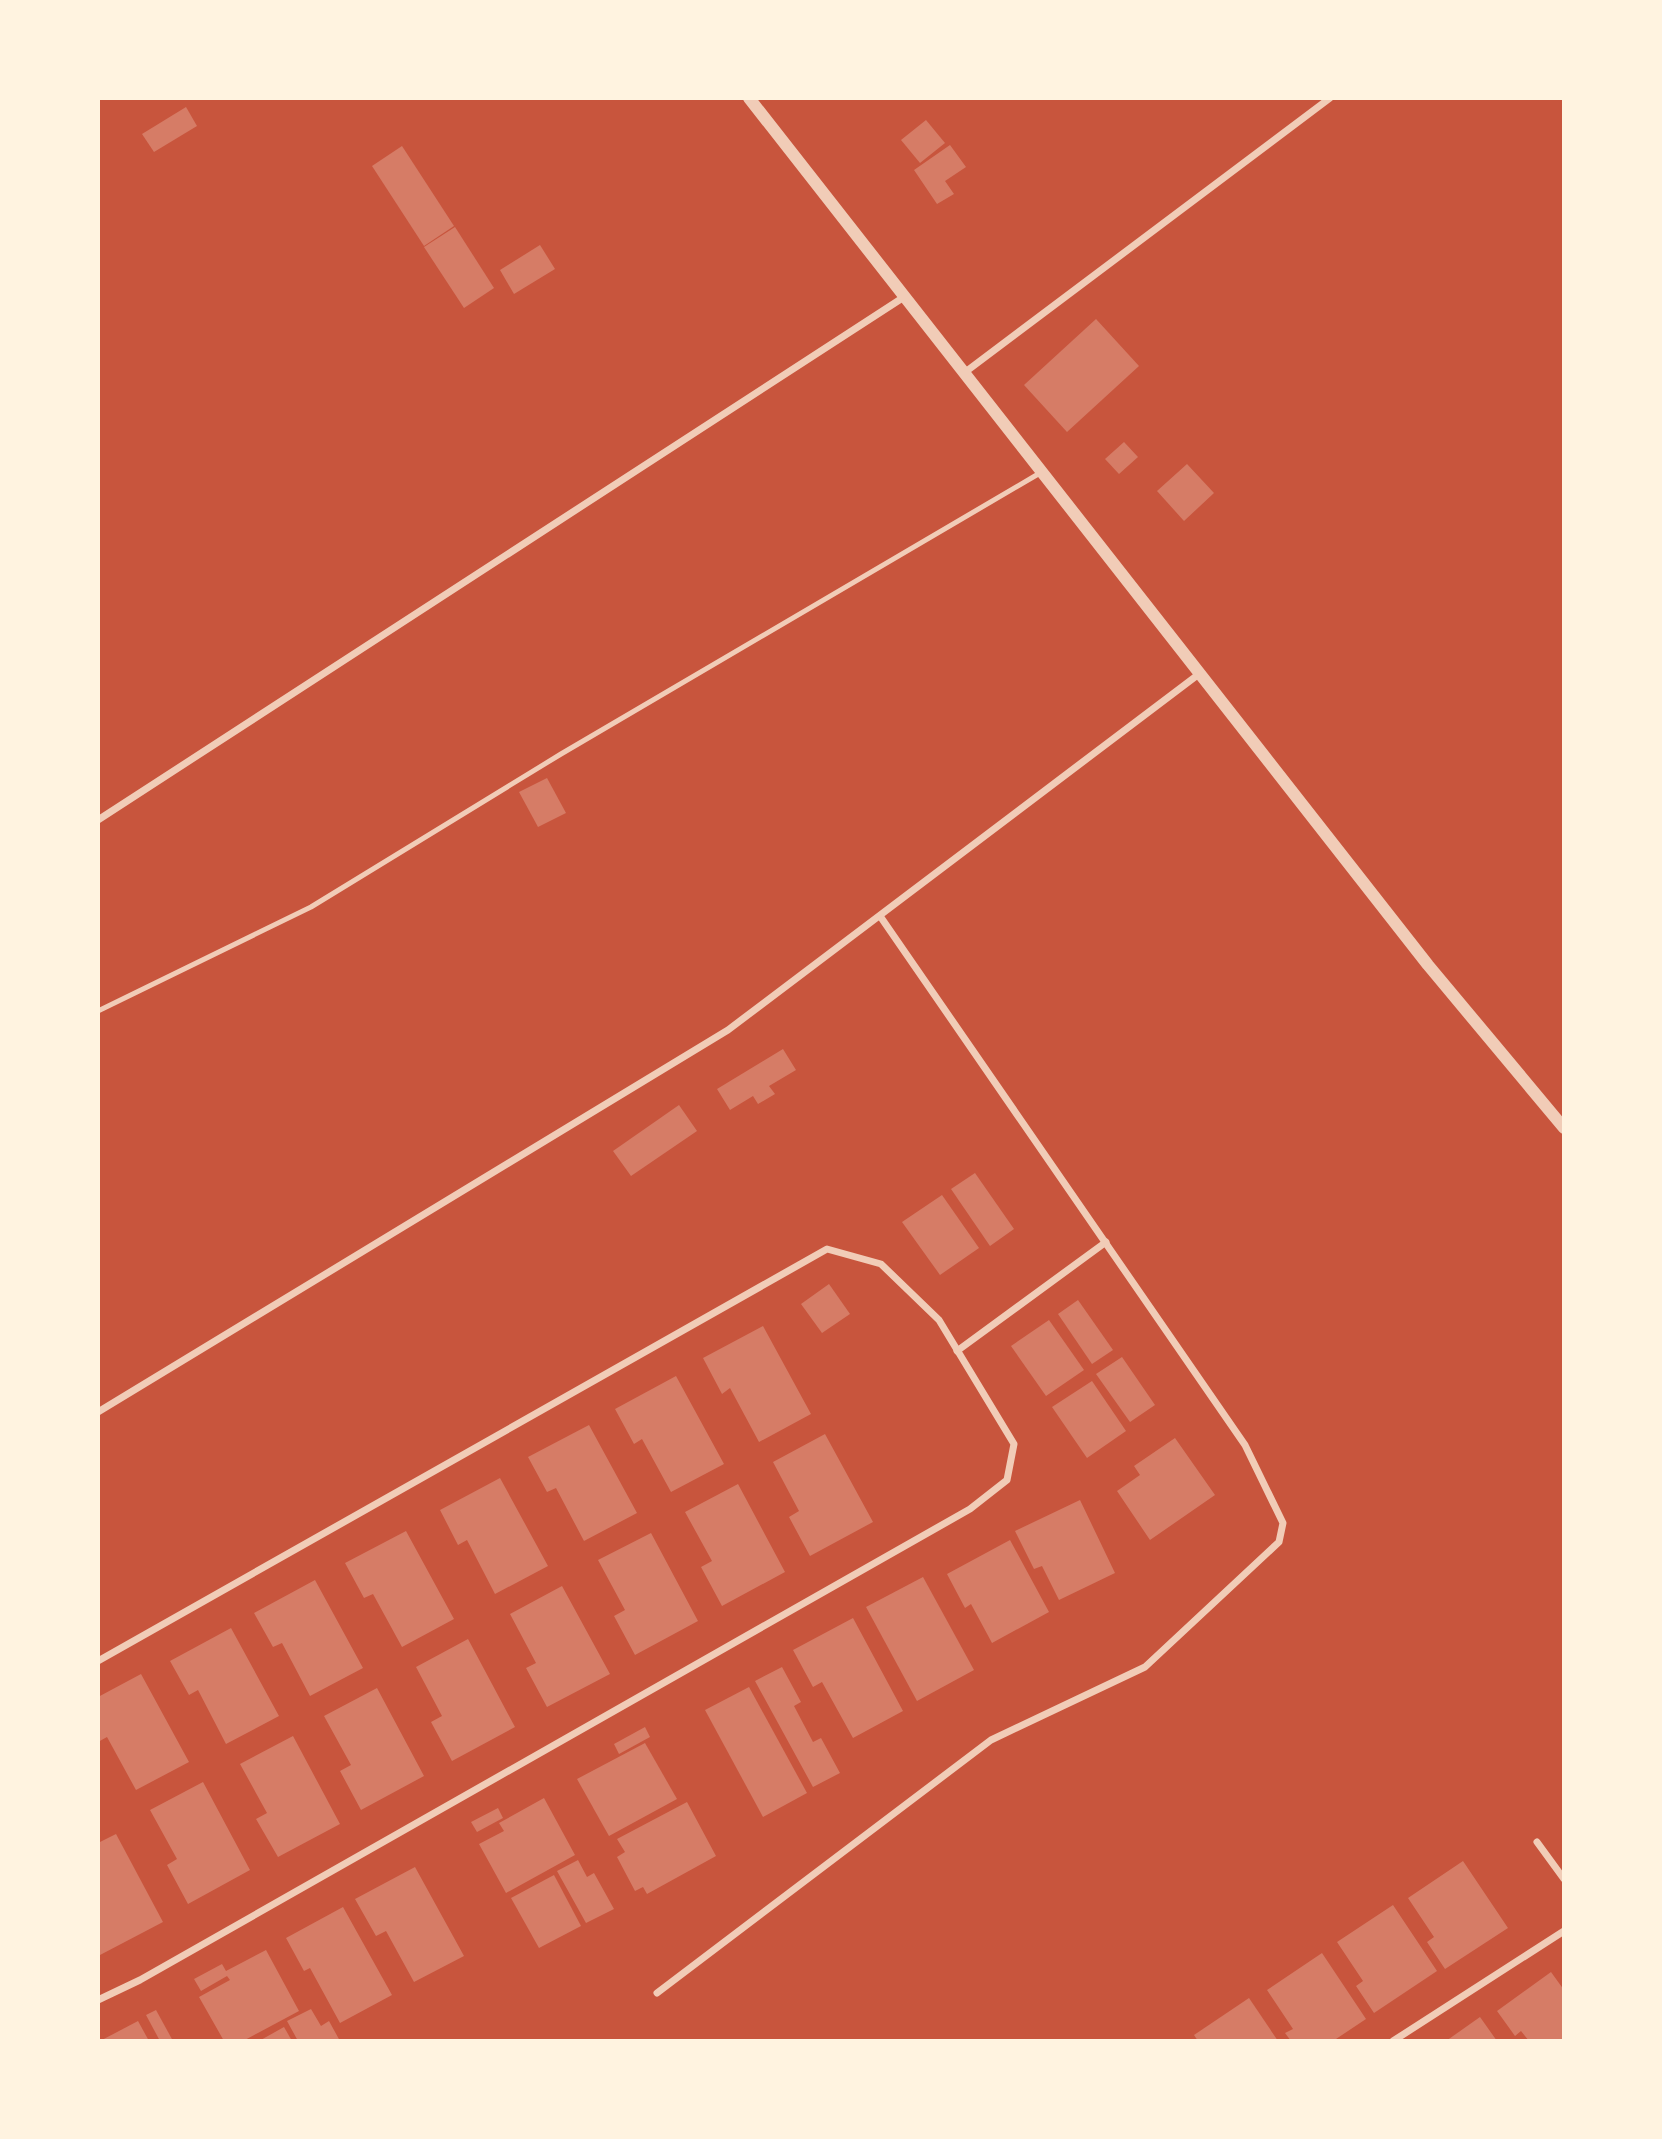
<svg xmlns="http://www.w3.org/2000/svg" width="1662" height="2139" font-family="'Zilla Slab',serif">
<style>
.building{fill:#d67c66}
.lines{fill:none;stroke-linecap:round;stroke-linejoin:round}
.service{stroke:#f1ccb7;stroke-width:5}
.minor{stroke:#f1ccb7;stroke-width:7}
.tertiary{stroke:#f1ccb7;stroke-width:12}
</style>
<rect width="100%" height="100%" fill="#c8553d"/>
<g class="building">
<path d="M 186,107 L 197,126 L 154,152 L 142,134 Z"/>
<path d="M 926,120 L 945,143 L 920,163 L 901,140 Z"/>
<path d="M 950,145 L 966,167 L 945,181 L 954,194 L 937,204 L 914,170 Z"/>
<path d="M 402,146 L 454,226 L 424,246 L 372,166 Z"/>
<path d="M 455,227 L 494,288 L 464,308 L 424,247 Z"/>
<path d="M 540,245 L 555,269 L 514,294 L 500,270 Z"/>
<path d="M 1096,319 L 1139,366 L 1067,432 L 1024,385 Z"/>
<path d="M 1124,442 L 1138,457 L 1119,474 L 1105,459 Z"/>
<path d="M 1187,464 L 1214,493 L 1184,521 L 1157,491 Z"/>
<path d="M 547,778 L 566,813 L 538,827 L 519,792 Z"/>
<path d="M 783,1049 L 796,1070 L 769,1086 L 775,1094 L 758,1104 L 753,1096 L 730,1110 L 717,1089 Z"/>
<path d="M 679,1105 L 697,1131 L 631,1176 L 613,1151 Z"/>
<path d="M 975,1173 L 1014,1229 L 990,1246 L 951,1189 Z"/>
<path d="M 942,1195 L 979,1248 L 940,1275 L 902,1222 Z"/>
<path d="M 829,1284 L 850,1314 L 822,1333 L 801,1304 Z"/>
<path d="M 1078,1300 L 1113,1350 L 1092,1364 L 1058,1314 Z"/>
<path d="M 1049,1320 L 1084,1370 L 1046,1396 L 1011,1346 Z"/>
<path d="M 763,1326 L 811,1414 L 759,1442 L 730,1388 L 722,1394 L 703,1358 Z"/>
<path d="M 1122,1357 L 1155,1405 L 1130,1422 L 1096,1374 Z"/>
<path d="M 676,1376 L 724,1464 L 671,1492 L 642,1439 L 634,1444 L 615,1409 Z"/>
<path d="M 1092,1381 L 1126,1431 L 1087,1458 L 1052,1407 Z"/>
<path d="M 589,1425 L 637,1513 L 584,1541 L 556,1488 L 547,1492 L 528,1457 Z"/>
<path d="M 825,1434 L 873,1522 L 810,1556 L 789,1517 L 799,1511 L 773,1462 Z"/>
<path d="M 1175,1438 L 1215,1495 L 1150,1540 L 1117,1491 L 1140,1475 L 1134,1466 Z"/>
<path d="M 500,1478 L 548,1566 L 495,1594 L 467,1540 L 458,1545 L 440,1510 Z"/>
<path d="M 738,1484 L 785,1572 L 722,1606 L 701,1567 L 712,1561 L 685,1512 Z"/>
<path d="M 1080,1500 L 1115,1573 L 1059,1600 L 1042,1566 L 1034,1569 L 1015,1531 Z"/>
<path d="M 406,1531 L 454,1619 L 402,1647 L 373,1594 L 364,1598 L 345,1563 Z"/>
<path d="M 651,1533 L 698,1621 L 635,1655 L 614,1616 L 625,1610 L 598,1560 Z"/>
<path d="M 1010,1540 L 1049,1612 L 992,1643 L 971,1604 L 965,1608 L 947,1574 Z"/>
<path d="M 923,1577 L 974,1670 L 917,1701 L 866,1607 Z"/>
<path d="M 315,1580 L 363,1668 L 310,1696 L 282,1643 L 273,1647 L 254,1613 Z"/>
<path d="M 562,1586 L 610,1674 L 547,1707 L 526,1668 L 536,1663 L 510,1614 Z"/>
<path d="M 853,1618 L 903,1711 L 853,1738 L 822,1682 L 813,1687 L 793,1650 Z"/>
<path d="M 231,1628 L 279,1716 L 226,1744 L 198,1690 L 189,1695 L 170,1661 Z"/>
<path d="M 468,1639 L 515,1727 L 452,1761 L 431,1722 L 442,1716 L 416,1667 Z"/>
<path d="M 782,1667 L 801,1702 L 794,1706 L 813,1742 L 821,1738 L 840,1773 L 813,1787 L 755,1681 Z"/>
<path d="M 141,1674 L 189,1762 L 136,1790 L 107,1737 L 98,1742 L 98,1697 Z"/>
<path d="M 749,1687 L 807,1793 L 763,1817 L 705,1710 Z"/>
<path d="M 377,1688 L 424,1776 L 361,1810 L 340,1771 L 351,1765 L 324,1716 Z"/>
<path d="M 645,1727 L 650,1737 L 619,1754 L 614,1744 Z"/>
<path d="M 293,1736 L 340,1824 L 278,1857 L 256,1819 L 267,1813 L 240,1764 Z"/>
<path d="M 645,1743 L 677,1799 L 609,1836 L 577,1779 Z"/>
<path d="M 203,1782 L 250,1870 L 188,1904 L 167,1865 L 177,1859 L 150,1810 Z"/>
<path d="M 544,1798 L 575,1855 L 506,1893 L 479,1844 L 504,1831 L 499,1823 Z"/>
<path d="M 687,1802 L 716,1856 L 647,1894 L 643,1887 L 635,1891 L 617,1857 L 625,1852 L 617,1839 Z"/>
<path d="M 498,1808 L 503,1818 L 477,1832 L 471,1822 Z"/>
<path d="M 116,1834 L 163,1922 L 100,1955 L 98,1843 Z"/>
<path d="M 578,1860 L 587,1877 L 594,1873 L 614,1909 L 586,1923 L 557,1871 Z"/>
<path d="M 1463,1861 L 1508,1928 L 1445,1969 L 1427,1942 L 1434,1937 L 1408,1898 Z"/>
<path d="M 415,1867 L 464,1956 L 414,1982 L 386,1931 L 376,1936 L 355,1899 Z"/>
<path d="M 554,1875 L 581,1926 L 539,1948 L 511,1898 Z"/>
<path d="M 1393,1905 L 1437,1971 L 1374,2013 L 1356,1986 L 1363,1981 L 1337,1942 Z"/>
<path d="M 343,1907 L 392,1995 L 340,2023 L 310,1968 L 304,1971 L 286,1938 Z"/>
<path d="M 266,1950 L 299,2011 L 243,2041 L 224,2041 L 199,1997 L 230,1980 L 227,1976 L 201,1991 L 194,1979 L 222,1964 L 226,1971 Z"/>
<path d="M 1322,1953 L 1366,2019 L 1333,2041 L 1291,2041 L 1285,2033 L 1293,2029 L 1267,1990 Z"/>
<path d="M 1551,1972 L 1564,1990 L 1564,2041 L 1529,2041 L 1521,2031 L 1515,2036 L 1497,2011 Z"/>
<path d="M 1249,1998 L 1278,2041 L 1198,2041 L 1194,2035 Z"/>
<path d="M 311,2009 L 321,2026 L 329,2021 L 340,2041 L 298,2041 L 287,2021 Z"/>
<path d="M 156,2010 L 173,2041 L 160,2041 L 146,2015 Z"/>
<path d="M 1480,2017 L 1497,2041 L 1446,2041 Z"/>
<path d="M 138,2021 L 149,2041 L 100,2041 Z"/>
<path d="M 284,2027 L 292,2041 L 259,2041 Z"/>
</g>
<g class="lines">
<path class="service" d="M 98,1011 L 311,907 L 561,754 L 1040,473"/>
<g class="minor">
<path d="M 964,373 L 1330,98"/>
<path d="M 98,820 L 904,297"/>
<path d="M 957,1351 L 1106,1242"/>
<path d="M 98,1412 L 728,1030 L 1199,674"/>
<path d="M 98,1661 L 827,1249 L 881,1264 L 939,1320 L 1014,1444 L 1007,1480 L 970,1509 L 140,1980 L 98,2000"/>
<path d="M 1537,1842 L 1564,1879"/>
<path d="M 657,1993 L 991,1740 L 1145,1667 L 1279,1542 L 1283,1523 L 1245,1445 L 880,916"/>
<path d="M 1393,2041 L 1564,1931"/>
</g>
<path class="tertiary" d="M 749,98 L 1428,965 L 1564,1128"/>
</g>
<rect width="1662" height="2139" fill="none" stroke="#fff3e0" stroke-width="200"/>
</svg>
